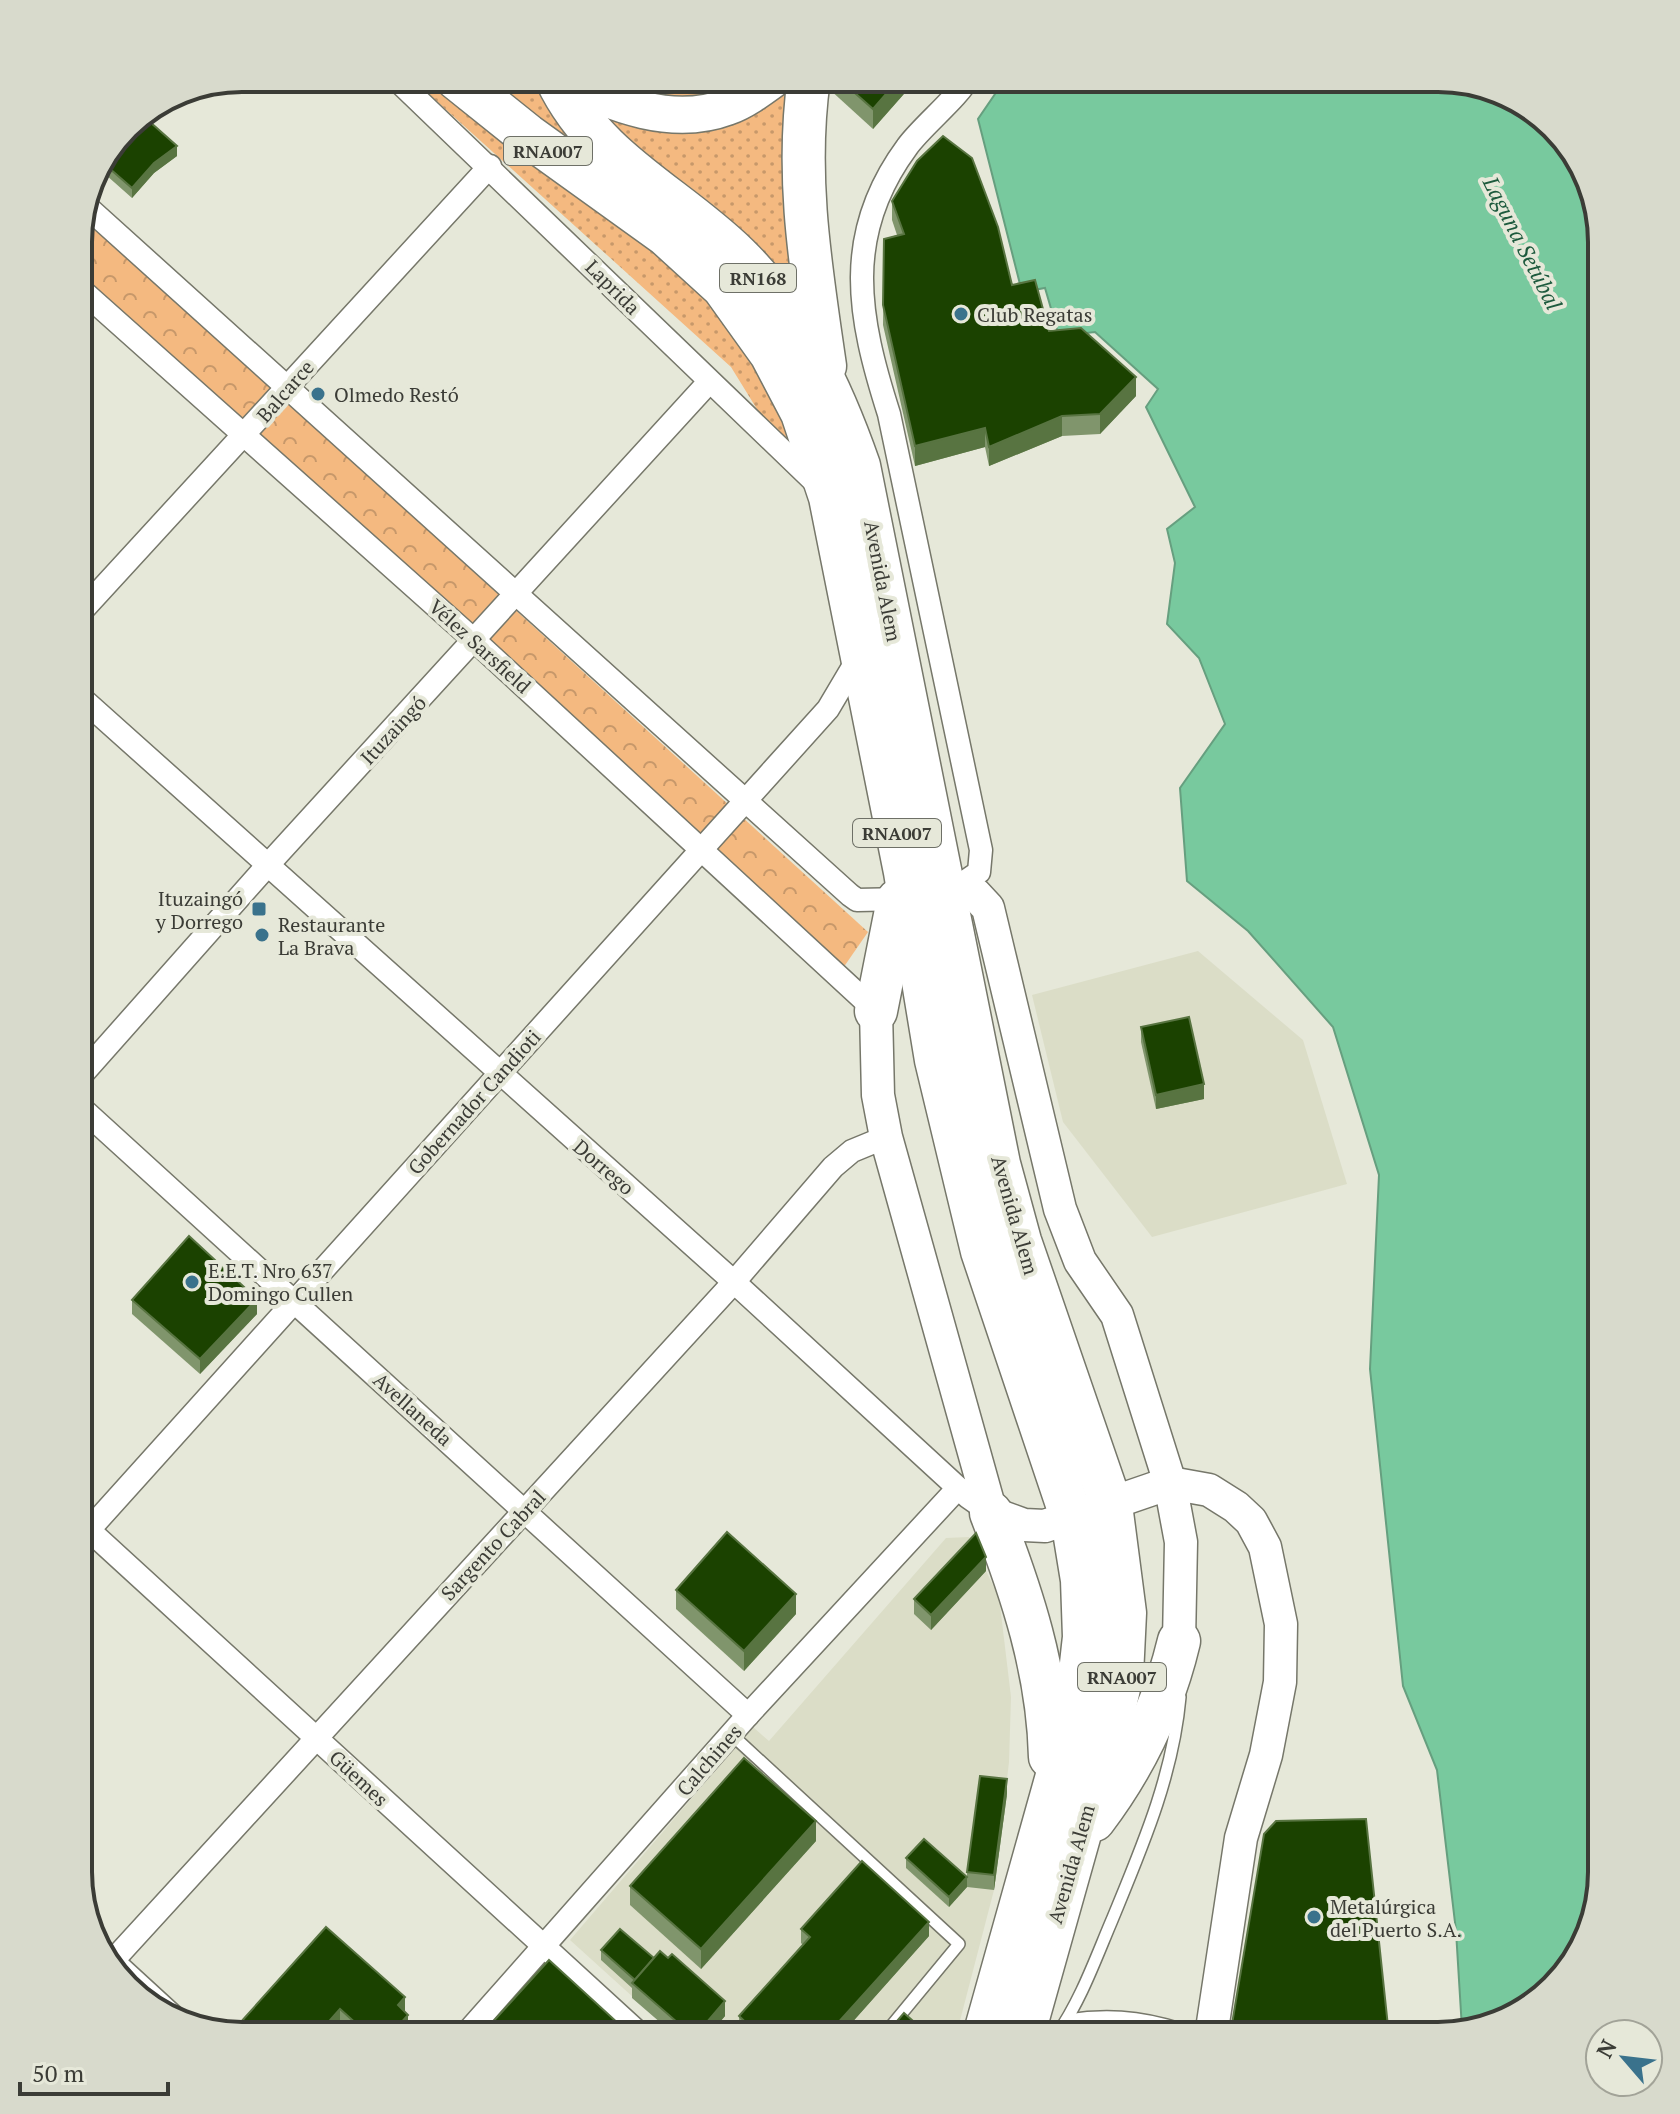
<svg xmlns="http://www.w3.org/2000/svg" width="1680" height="2114" font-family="'PT Serif',serif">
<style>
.built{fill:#dbddc7}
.grass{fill:url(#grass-dots)}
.forest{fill:url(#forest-crowns)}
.water{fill:#78c99e;stroke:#669f7f;stroke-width:2}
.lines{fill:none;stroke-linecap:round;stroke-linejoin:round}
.lane-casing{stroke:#76776a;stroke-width:14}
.street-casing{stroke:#76776a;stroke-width:25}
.secondary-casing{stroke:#76776a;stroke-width:35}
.primary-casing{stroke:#76776a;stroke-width:39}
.highway-casing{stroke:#76776a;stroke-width:45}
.lane{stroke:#fff;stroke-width:11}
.street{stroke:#fff;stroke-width:22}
.secondary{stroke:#fff;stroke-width:32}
.primary{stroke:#fff;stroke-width:36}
.highway{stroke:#fff;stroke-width:42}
.wall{fill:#80956c}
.shaded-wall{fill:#587441}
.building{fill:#1b4200;stroke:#587441;stroke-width:2}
.poi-dot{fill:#3a728c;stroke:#e6e8d9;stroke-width:3}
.labels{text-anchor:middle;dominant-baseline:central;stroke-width:8;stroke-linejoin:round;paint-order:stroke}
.shield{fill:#e6e8d9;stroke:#6e7067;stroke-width:2}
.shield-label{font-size:18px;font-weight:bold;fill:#3b3c36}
.street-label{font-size:20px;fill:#3b3c36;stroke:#e6e8d9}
.poi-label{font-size:20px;fill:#3b3c36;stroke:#e6e8d9;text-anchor:start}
.water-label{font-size:22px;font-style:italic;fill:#1d5a3d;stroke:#e6e8d9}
.rim{fill:none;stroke:#3b3c36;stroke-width:4}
</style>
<defs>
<pattern id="grass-dots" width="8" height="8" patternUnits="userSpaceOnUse" patternTransform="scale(2)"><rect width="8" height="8" fill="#f4b980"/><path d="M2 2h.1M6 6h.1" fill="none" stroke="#c7986a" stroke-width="1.8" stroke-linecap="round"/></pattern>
<pattern id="forest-crowns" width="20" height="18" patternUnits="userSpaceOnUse" patternTransform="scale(2)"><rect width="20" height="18" fill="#f4b980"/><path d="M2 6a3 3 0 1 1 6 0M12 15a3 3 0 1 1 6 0" fill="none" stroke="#c7986a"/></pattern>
</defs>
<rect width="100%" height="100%" fill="#e6e8d9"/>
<g class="built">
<path d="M 1198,951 L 1303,1040 L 1347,1184 L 1152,1237 L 1063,1122 L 1032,995 Z"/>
<path d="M 969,1537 L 999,1597 L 1011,1697 L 1009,1762 L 994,1890 L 956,2036 L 676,2036 L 570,1940 L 753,1727 L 769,1741 L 946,1538 Z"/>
</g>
<g class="grass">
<path d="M 411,78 L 538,78 L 619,117 L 797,79 L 806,325 L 724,316 L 777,399 L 794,450 L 768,427 L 731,367 Z"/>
<path d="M 584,78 L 658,78 L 676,82 L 761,78 L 682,104 Z"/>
</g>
<path class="forest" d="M 83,215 L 868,932 L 841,971 L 78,272 L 78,230 Z"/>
<path class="water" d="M 1006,78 L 1449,78 L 1520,100 L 1575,151 L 1602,242 L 1602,1873 L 1580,1954 L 1529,2009 L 1462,2029 L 1456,1931 L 1437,1770 L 1403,1686 L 1370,1369 L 1379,1175 L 1333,1027 L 1248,931 L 1187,881 L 1180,788 L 1225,724 L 1199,658 L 1167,624 L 1175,563 L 1167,529 L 1195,507 L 1146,407 L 1158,389 L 1095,332 L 1059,336 L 1045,288 L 1022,292 L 978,119 Z"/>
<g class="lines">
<defs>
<g id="lane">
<path d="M 731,1734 L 959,1944 L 883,2036"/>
<path d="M 1068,2020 C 1116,2012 1156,2019 1201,2036"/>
<path d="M 1056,2036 C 1081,2000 1095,1960 1112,1920 C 1142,1847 1173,1776 1180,1697"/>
</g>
<g id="street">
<path d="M 395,78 L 815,482"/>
<path d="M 85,205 L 850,895 L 857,900 L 905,899"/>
<path d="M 78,287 L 475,641 L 876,1011"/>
<path d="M 78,615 L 490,166"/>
<path d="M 78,695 L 734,1282 L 968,1497 L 991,1513"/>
<path d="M 951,891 L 979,872 L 981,850 L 889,414 C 858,317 842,235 907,147 C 921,127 960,96 968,78"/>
<path d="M 78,1079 L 266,867 L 709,382"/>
<path d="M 78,1105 L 748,1715"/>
<path d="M 79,1521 L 642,2036"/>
<path d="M 78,1542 L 828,709 L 860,655"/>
<path d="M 103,1952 L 175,2018"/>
<path d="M 108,1966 L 734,1282 L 833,1167 L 852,1151 L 886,1137"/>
<path d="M 464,2036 L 748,1715 L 958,1488"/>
</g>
<g id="secondary">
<path d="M 955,891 L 975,894 L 988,908 L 1060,1209 L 1080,1261 L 1117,1315 L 1170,1483 L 1181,1542 L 1179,1641"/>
<path d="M 876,1011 L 878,1095 L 886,1137 L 991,1513 L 1024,1525 L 1045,1526 L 1170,1483 L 1209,1490 L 1236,1507 L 1251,1521 L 1265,1547 L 1281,1624 L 1280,1682 L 1266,1755 L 1241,1838 L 1211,2036"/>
</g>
<path id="primary" d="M 565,78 C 611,105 674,127 727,107 C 744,101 760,89 775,78"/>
<g id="highway">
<path d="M 456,78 L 527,135 L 666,235 L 723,287 L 771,354 L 802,413 L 830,497 L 905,872 L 936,1060 L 982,1251 L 1072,1519 L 1082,1580 L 1084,1637 L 1076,1708 L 984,2036"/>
<path d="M 556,78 C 595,161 676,195 738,256 C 797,314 832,389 859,466 L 999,1164 L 1020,1241 L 1111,1505 L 1125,1613 L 1122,1675 L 1111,1723 L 1023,2036"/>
<path d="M 809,78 C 795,176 811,269 825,366"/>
<path d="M 876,1011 L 898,900"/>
<path d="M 991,1513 C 1022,1593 1048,1671 1050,1757"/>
<path d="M 1094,1820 C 1135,1766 1163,1708 1179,1641"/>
</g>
</defs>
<use href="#lane" class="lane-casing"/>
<use href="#street" class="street-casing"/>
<use href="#secondary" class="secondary-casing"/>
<use href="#primary" class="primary-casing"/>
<use href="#highway" class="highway-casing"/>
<use href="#lane" class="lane"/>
<use href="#street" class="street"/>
<use href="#secondary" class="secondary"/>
<use href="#primary" class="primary"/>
<use href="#highway" class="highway"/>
</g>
<g class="wall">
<path d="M 817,78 L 918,78 L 873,129 Z"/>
<path d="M 133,119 L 177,156 L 154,173 L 132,198 L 97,167 Z"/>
<path d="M 892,201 L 1012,285 L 1049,331 L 1136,396 L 1100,434 L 1062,436 L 989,466 L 985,447 L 915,466 L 883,325 L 884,239 L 897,235 L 892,220 Z"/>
<path d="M 1141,1027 L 1204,1099 L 1156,1109 L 1141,1042 Z"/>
<path d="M 132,1300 L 257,1314 L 200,1374 L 132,1314 Z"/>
<path d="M 986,1571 L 931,1630 L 914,1614 L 914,1599 Z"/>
<path d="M 676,1590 L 796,1614 L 744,1671 L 676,1609 Z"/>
<path d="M 1007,1794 L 994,1890 L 967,1887 L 967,1872 Z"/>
<path d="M 816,1841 L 701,1969 L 630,1905 L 630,1886 Z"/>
<path d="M 906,1858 L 967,1887 L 949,1907 L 906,1868 Z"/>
<path d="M 326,1927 L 405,2012 L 408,2034 L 407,2036 L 348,2036 L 340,2029 L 334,2036 L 240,2036 L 240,2023 Z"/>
<path d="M 801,1929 L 929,1936 L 840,2036 L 744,2036 L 739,2031 L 739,2016 L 803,1945 L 801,1943 Z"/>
<path d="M 601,1950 L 654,1958 L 725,2016 L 708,2036 L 676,2036 L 632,1998 L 632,1988 L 601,1960 Z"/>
</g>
<g class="shaded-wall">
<path d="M 900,78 L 918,78 L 873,129 L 873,109 Z"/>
<path d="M 177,146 L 177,156 L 154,173 L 132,198 L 132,188 L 154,163 Z"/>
<path d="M 1136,377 L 1136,396 L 1100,434 L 1100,414 Z"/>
<path d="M 1062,416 L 1062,436 L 989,466 L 989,447 Z"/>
<path d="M 985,428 L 985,447 L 915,466 L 915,446 Z"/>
<path d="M 1204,1084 L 1204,1099 L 1156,1109 L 1156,1095 Z"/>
<path d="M 257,1299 L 257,1314 L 200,1374 L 200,1359 Z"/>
<path d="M 986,1557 L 986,1571 L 931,1630 L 931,1615 Z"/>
<path d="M 796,1594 L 796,1614 L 744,1671 L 744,1651 Z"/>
<path d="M 1007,1779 L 1007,1794 L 994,1890 L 994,1875 Z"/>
<path d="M 816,1821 L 816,1841 L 701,1969 L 701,1949 Z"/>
<path d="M 967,1877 L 967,1887 L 949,1907 L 949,1897 Z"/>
<path d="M 929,1922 L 929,1936 L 840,2036 L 826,2036 Z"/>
<path d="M 405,1997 L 405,2017 L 398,2005 Z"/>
<path d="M 725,2001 L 725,2016 L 708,2036 L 695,2036 Z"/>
<path d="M 340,2009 L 340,2029 L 334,2036 L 316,2036 Z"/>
<path d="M 408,2015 L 408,2034 L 407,2036 L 389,2036 Z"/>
</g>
<g class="building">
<path d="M 838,78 L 900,78 L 873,109 Z"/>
<path d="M 141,114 L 177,146 L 154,163 L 132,188 L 101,161 L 133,119 Z"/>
<path d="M 943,136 L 972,158 L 998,227 L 1012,285 L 1035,280 L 1049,331 L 1081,328 L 1136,377 L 1100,414 L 1062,416 L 989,447 L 985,428 L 915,446 L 883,305 L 884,239 L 904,234 L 892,201 L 917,161 Z"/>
<path d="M 1189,1017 L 1204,1084 L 1156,1095 L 1141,1027 Z"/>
<path d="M 189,1236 L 257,1299 L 200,1359 L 132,1300 Z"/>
<path d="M 727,1532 L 796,1594 L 744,1651 L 676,1590 Z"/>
<path d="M 976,1533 L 986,1557 L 931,1615 L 914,1599 Z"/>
<path d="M 744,1758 L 816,1821 L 701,1949 L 630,1886 Z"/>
<path d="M 980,1776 L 1007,1779 L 994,1875 L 967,1872 Z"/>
<path d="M 1366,1819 L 1389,2036 L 1230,2036 L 1264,1834 L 1276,1821 Z"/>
<path d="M 924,1839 L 967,1877 L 949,1897 L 906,1858 Z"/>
<path d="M 862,1861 L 929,1922 L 826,2036 L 760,2036 L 739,2016 L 810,1937 L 801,1929 Z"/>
<path d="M 326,1927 L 405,1997 L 398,2005 L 408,2015 L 389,2036 L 370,2036 L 340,2009 L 316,2036 L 255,2036 L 240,2023 Z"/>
<path d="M 620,1929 L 654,1958 L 635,1980 L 601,1950 Z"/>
<path d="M 660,1951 L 668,1958 L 672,1954 L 725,2001 L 695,2036 L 693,2036 L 632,1983 Z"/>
<path d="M 549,1960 L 632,2036 L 480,2036 Z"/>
<path d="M 904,2013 L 930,2036 L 884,2036 Z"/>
</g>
<g class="poi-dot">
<circle cx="961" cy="314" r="8"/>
<circle cx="318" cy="394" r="8"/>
<rect x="251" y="901" width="16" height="16" rx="4"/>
<circle cx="262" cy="935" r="8"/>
<circle cx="192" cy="1282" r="8"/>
<circle cx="1314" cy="1917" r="8"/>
</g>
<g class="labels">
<g class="shield">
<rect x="504" y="137" width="88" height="28" rx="6"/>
<rect x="720" y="264" width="76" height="28" rx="6"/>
<rect x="853" y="819" width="88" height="28" rx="6"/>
<rect x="1078" y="1663" width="88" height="28" rx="6"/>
</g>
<g class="shield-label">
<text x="548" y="151">RNA007</text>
<text x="758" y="278">RN168</text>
<text x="897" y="833">RNA007</text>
<text x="1122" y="1677">RNA007</text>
</g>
<g class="street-label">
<text transform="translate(613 287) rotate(45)">Laprida</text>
<text transform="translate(285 391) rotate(-49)">Balcarce</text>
<text transform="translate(883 581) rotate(79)">Avenida Alem</text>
<text transform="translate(480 646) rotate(42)">Vélez Sarsfield</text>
<text transform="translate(393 730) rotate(-47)">Ituzaingó</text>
<text transform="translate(474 1102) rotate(-48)">Gobernador Candioti</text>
<text transform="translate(604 1167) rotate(41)">Dorrego</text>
<text transform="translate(1015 1215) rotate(74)">Avenida Alem</text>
<text transform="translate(413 1409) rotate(42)">Avellaneda</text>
<text transform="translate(493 1545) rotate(-47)">Sargento Cabral</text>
<text transform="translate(709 1760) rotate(-49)">Calchines</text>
<text transform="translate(359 1778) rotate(43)">Güemes</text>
<text transform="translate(1071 1864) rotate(-74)">Avenida Alem</text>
</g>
<g class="poi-label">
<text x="977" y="314">Club Regatas</text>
<text x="334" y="394">Olmedo Restó</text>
<text x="243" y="898" text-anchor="end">Ituzaingó<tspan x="243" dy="23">y Dorrego</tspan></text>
<text x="278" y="924">Restaurante<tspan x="278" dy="23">La Brava</tspan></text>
<text x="208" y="1270">E.E.T. Nro 637<tspan x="208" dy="23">Domingo Cullen</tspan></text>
<text x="1330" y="1906">Metalúrgica<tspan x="1330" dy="23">del Puerto S.A.</tspan></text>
</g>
<g class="water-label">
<text transform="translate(1523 243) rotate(63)">Laguna Setúbal</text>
</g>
</g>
<path d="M0 0H1680V2114H0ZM242 92H1438A150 150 0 0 1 1588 242V1872A150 150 0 0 1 1438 2022H242A150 150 0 0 1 92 1872V242A150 150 0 0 1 242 92Z" fill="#d8dacc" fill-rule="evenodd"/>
<path class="rim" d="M242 92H1438A150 150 0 0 1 1588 242V1872A150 150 0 0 1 1438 2022H242A150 150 0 0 1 92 1872V242A150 150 0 0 1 242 92Z"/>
<g transform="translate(1624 2058) rotate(298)"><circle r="38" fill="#e6e8d9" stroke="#a2a398" stroke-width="2"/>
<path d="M0-6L14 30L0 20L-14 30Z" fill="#3a728c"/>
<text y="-12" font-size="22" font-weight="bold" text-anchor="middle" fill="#3b3c36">N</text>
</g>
<path d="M20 2082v12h148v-12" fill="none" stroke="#3b3c36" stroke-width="4"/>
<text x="32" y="2082" font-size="24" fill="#3b3c36" stroke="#e6e8d9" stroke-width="6" paint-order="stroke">50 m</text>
</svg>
